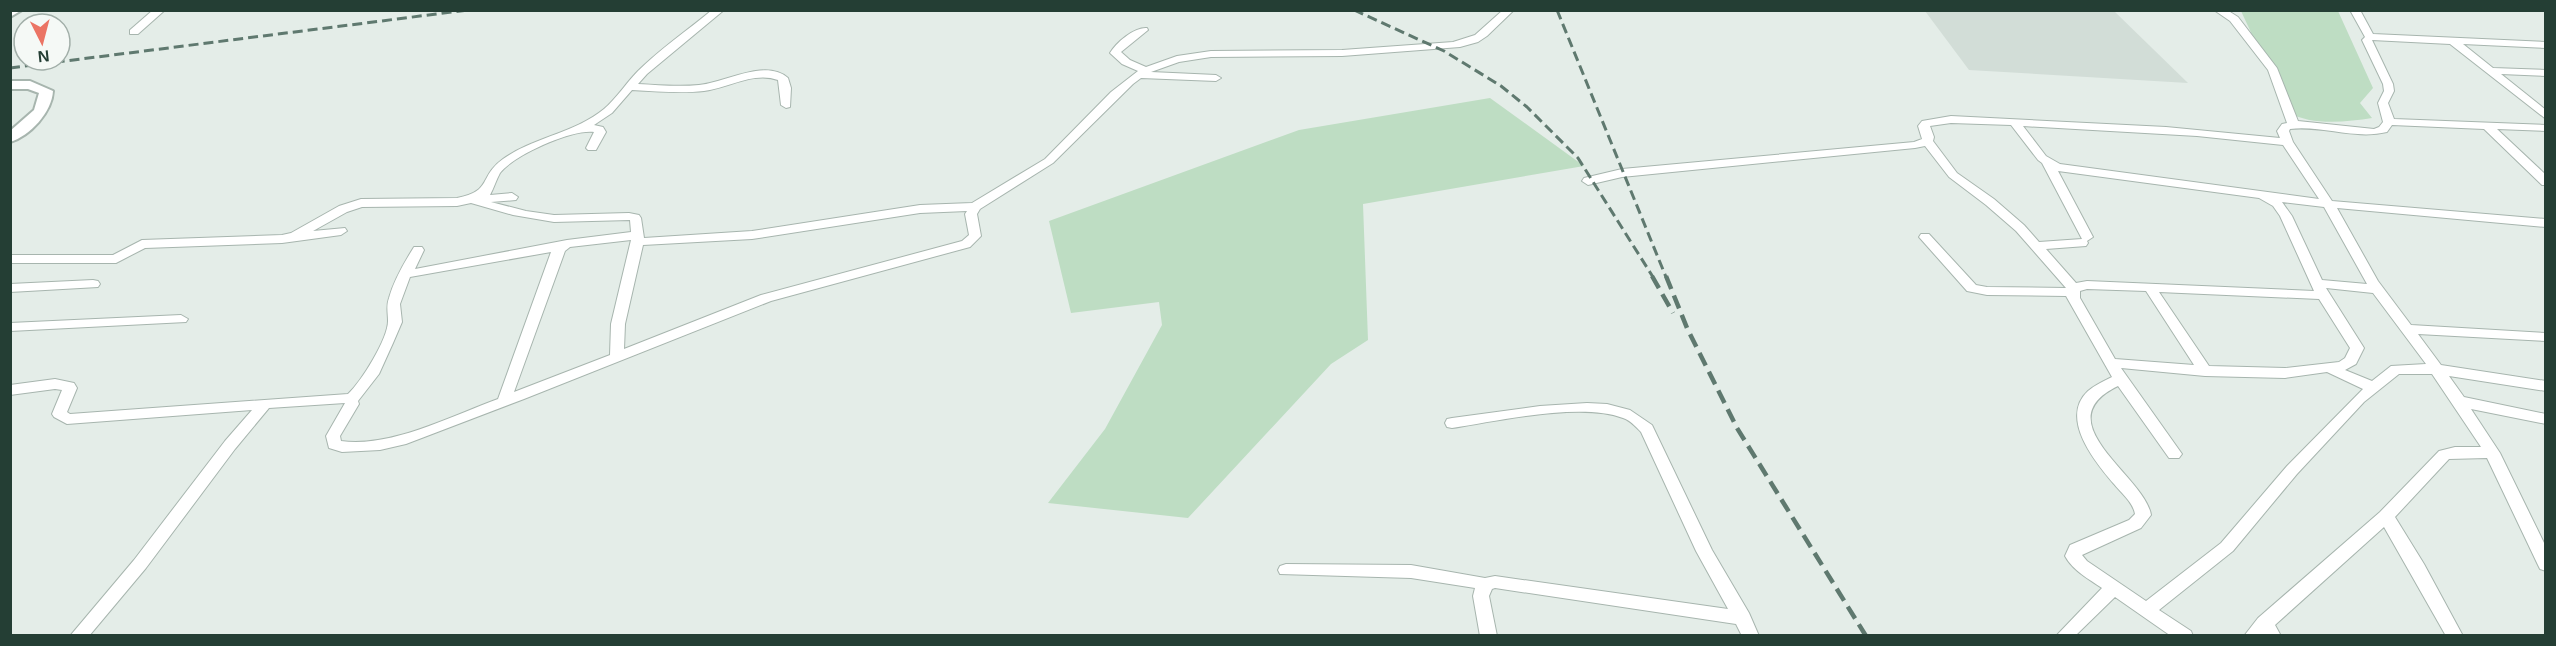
<svg xmlns="http://www.w3.org/2000/svg" width="2556" height="646" font-family="Arial,sans-serif">
<style>
.built{fill:#d2ddd7}
.green{fill:#beddc3}
.lines{fill:none;stroke-linecap:round;stroke-linejoin:round}
.minor-casing{stroke:#a7b5ae;stroke-width:2}
.tertiary-casing{stroke:#a7b5ae;stroke-width:4}
.minor{fill:#fff;fill-rule:evenodd}
.tertiary{fill:#fff;fill-rule:evenodd}
.rail-far1{stroke:#5f796f;stroke-width:3;stroke-dasharray:10 5;stroke-linecap:butt}
.rail{stroke:#5f796f;stroke-width:4.5;stroke-dasharray:14 7;stroke-linecap:butt}
</style>
<rect width="100%" height="100%" fill="#e4ede8"/>
<path class="built" d="M 2030,10 L 2114,11 L 2188,83 L 1969,70 L 1925,11 Z"/>
<g class="green">
<path d="M 2241,11 L 2338,11 L 2373,88 L 2360,103 L 2372,118 C 2346,122 2311,126 2288,112 Z"/>
<path d="M 1490,98 L 1584,166 L 1363,204 L 1368,340 L 1331,364 L 1188,518 L 1048,503 L 1105,429 L 1162,325 L 1159,302 L 1071,313 L 1049,221 L 1299,130 Z"/>
</g>
<g class="lines">
<defs>
<g id="minor">
<path d="M 153,10 L 165,10 L 138,34 L 130,34 L 130,30 Z"/>
<path d="M 712,10 L 724,10 L 647,74 L 638,84 C 658,85 678,87 699,85 C 725,83 765,58 788,78 L 791,88 L 790,107 L 786,108 L 781,105 L 778,80 C 754,71 728,88 704,91 C 680,94 656,91 632,90 L 612,113 L 594,125 L 603,127 L 606,132 L 596,150 L 588,150 L 586,148 L 594,132 C 572,129 514,155 500,173 C 496,180 494,188 490,195 L 512,193 L 518,197 L 516,200 L 491,202 L 526,211 L 554,215 L 629,213 L 639,215 L 641,218 L 644,238 L 752,231 L 920,205 L 972,203 L 1045,159 L 1111,92 L 1138,71 L 1122,64 L 1110,53 C 1116,43 1134,27 1147,28 L 1148,30 L 1121,52 L 1130,60 L 1146,67 L 1177,56 L 1211,51 L 1342,50 L 1453,42 L 1475,35 L 1503,10 L 1514,10 L 1487,36 L 1478,42 L 1460,47 L 1342,56 L 1211,57 L 1179,62 L 1151,72 L 1216,75 L 1221,78 L 1216,81 L 1141,78 L 1133,84 L 1053,163 L 980,209 L 977,214 L 981,236 L 970,247 L 771,301 L 524,399 L 406,444 L 380,450 L 342,452 L 329,448 L 326,436 L 345,403 L 269,408 L 235,449 L 146,568 L 89,636 L 70,636 L 134,560 L 225,441 L 252,410 L 67,424 L 54,417 L 52,414 L 62,390 L 55,389 L 10,395 L 10,385 L 55,379 L 74,383 L 77,388 L 67,412 L 70,414 L 348,394 C 361,382 388,339 388,321 C 388,313 386,306 389,298 C 394,280 404,263 414,247 L 422,247 L 424,250 L 415,269 L 567,240 L 631,232 L 630,220 L 554,222 L 513,215 L 471,203 L 457,206 L 362,207 L 347,212 L 313,231 L 345,228 L 347,231 L 341,235 L 282,243 L 145,248 L 116,263 L 10,263 L 10,255 L 113,255 L 142,240 L 282,235 L 291,233 L 339,206 L 361,199 L 457,198 C 493,191 478,177 503,159 C 534,137 575,133 604,109 C 617,98 626,83 638,71 C 660,49 688,30 712,10 ZM 967,211 L 965,214 L 969,235 L 962,241 L 761,295 L 624,349 L 625,324 L 643,245 L 752,239 L 920,213 ZM 631,240 L 611,324 L 610,355 L 514,392 L 565,251 L 570,247 ZM 551,252 L 498,399 C 451,416 391,448 341,441 L 340,436 L 359,404 L 358,401 L 379,374 L 393,343 L 402,322 L 400,304 L 410,277 Z"/>
<path d="M 2214,10 L 2227,10 L 2238,17 L 2277,68 L 2298,121 L 2374,129 L 2379,127 L 2383,122 L 2378,103 L 2384,91 L 2383,84 L 2362,40 L 2365,37 L 2350,10 L 2360,10 L 2373,34 L 2546,42 L 2546,48 L 2463,44 L 2493,68 L 2546,70 L 2546,76 L 2501,74 L 2546,110 L 2546,119 L 2450,44 L 2372,40 L 2393,84 L 2394,91 L 2388,103 L 2394,119 L 2546,125 L 2546,131 L 2497,129 L 2546,175 L 2546,185 L 2542,185 L 2484,129 L 2392,125 L 2387,132 C 2355,140 2322,125 2290,129 L 2289,131 L 2293,142 L 2332,201 L 2546,219 L 2546,227 L 2337,208 L 2378,281 L 2411,325 L 2546,333 L 2546,341 L 2418,334 L 2441,365 L 2546,381 L 2546,391 L 2449,376 L 2464,397 L 2546,414 L 2546,424 L 2471,409 L 2500,453 L 2546,547 L 2546,571 L 2540,569 L 2538,565 L 2487,458 L 2449,459 L 2395,517 L 2424,564 L 2463,636 L 2446,636 L 2384,527 L 2275,625 L 2281,636 L 2244,636 L 2258,618 L 2380,512 L 2439,451 L 2455,447 L 2481,447 L 2432,374 L 2399,374 L 2364,402 L 2297,474 L 2233,551 L 2159,610 L 2191,631 L 2193,636 L 2171,636 L 2115,597 L 2075,636 L 2056,636 L 2102,588 C 2089,579 2073,571 2065,556 L 2070,545 L 2129,520 L 2135,514 C 2133,502 2121,493 2114,484 C 2095,462 2059,418 2088,391 C 2095,385 2104,381 2112,377 L 2066,296 L 1987,295 L 1967,291 L 1919,237 L 1921,234 L 1929,234 L 1976,285 L 1987,287 L 2066,288 L 2016,231 L 1986,205 L 1949,177 L 1925,146 L 1915,148 L 1622,177 L 1588,185 L 1582,181 L 1584,178 L 1622,169 L 1914,142 L 1922,139 L 1918,126 L 1922,121 L 1951,116 L 2166,127 L 2280,138 L 2277,131 L 2282,124 L 2287,123 L 2268,70 L 2230,21 ZM 1951,123 L 2011,125 L 2038,160 L 2042,163 L 2082,239 L 2039,242 L 2024,225 L 1994,199 L 1957,173 L 1933,141 L 1934,137 L 1930,126 ZM 2023,126 L 2197,136 L 2283,145 L 2319,199 L 2060,164 L 2046,156 ZM 2058,171 L 2259,198 L 2273,206 L 2280,216 L 2314,291 L 2087,281 L 2076,283 L 2046,249 L 2086,246 L 2088,243 L 2087,241 L 2093,237 ZM 2282,202 L 2324,207 L 2367,284 L 2322,280 L 2292,216 ZM 2326,288 L 2373,293 L 2426,364 L 2391,366 L 2372,381 L 2345,370 L 2356,364 L 2364,348 ZM 2087,289 L 2146,291 L 2194,365 L 2115,359 L 2080,298 L 2080,291 ZM 2159,292 L 2319,299 L 2350,348 L 2345,358 L 2339,362 L 2285,368 L 2209,366 ZM 2121,368 L 2205,376 L 2285,378 L 2327,372 L 2363,389 L 2287,466 L 2221,543 L 2146,601 L 2087,561 L 2082,555 L 2141,528 L 2151,515 C 2145,476 2043,422 2118,386 L 2169,458 L 2179,458 L 2182,454 Z"/>
<path d="M 93,280 L 98,281 L 100,284 L 98,287 L 10,292 L 10,284 Z"/>
<path d="M 181,315 L 188,319 L 186,322 L 10,331 L 10,323 Z"/>
<path d="M 1587,403 L 1607,404 L 1630,410 L 1652,425 L 1712,550 L 1749,613 L 1759,636 L 1742,636 L 1736,624 L 1495,588 L 1492,589 L 1489,596 L 1497,636 L 1480,636 L 1473,596 L 1475,588 L 1411,578 L 1280,574 L 1278,570 L 1280,566 L 1286,564 L 1411,565 L 1485,578 L 1495,576 L 1728,609 L 1696,551 L 1641,432 C 1635,426 1630,420 1623,418 C 1581,402 1497,421 1452,428 L 1447,427 L 1445,423 L 1447,419 L 1452,418 L 1540,406 Z"/>
</g>
<g id="tertiary">
<path d="M 10,10 L 22,10 L 10,17 Z"/>
<path d="M 10,81 L 30,81 L 53,91 C 52,112 30,136 10,142 L 10,131 L 34,110 L 39,93 L 28,89 L 10,89 Z"/>
</g>
</defs>
<use href="#minor" class="minor-casing"/>
<use href="#tertiary" class="tertiary-casing"/>
<use href="#minor" class="minor"/>
<use href="#tertiary" class="tertiary"/>
<g class="rail-far1">
<path d="M 1354,10 L 1444,51 L 1501,86 L 1527,107 L 1578,158 L 1653,277"/>
<path d="M 1557,10 L 1666,277"/>
<path d="M 10,68 L 468,10"/>
</g>
<g class="rail">
<path d="M 1652,276 L 1673,313"/>
<path d="M 1666,276 L 1687,328 L 1737,428 L 1866,636"/>
</g>
</g>
<rect width="2556" height="646" fill="none" stroke="#243e34" stroke-width="24"/>
<g transform="translate(42 42) rotate(174)"><circle r="28" fill="#f5f9f6" stroke="#a1aea8" stroke-width="1.5"/>
<path d="M0-4.5L10 22L0 15L-10 22Z" fill="#eb7464"/>
<text y="-9" font-size="16" font-weight="bold" text-anchor="middle" fill="#243e34">N</text>
</g>
</svg>
